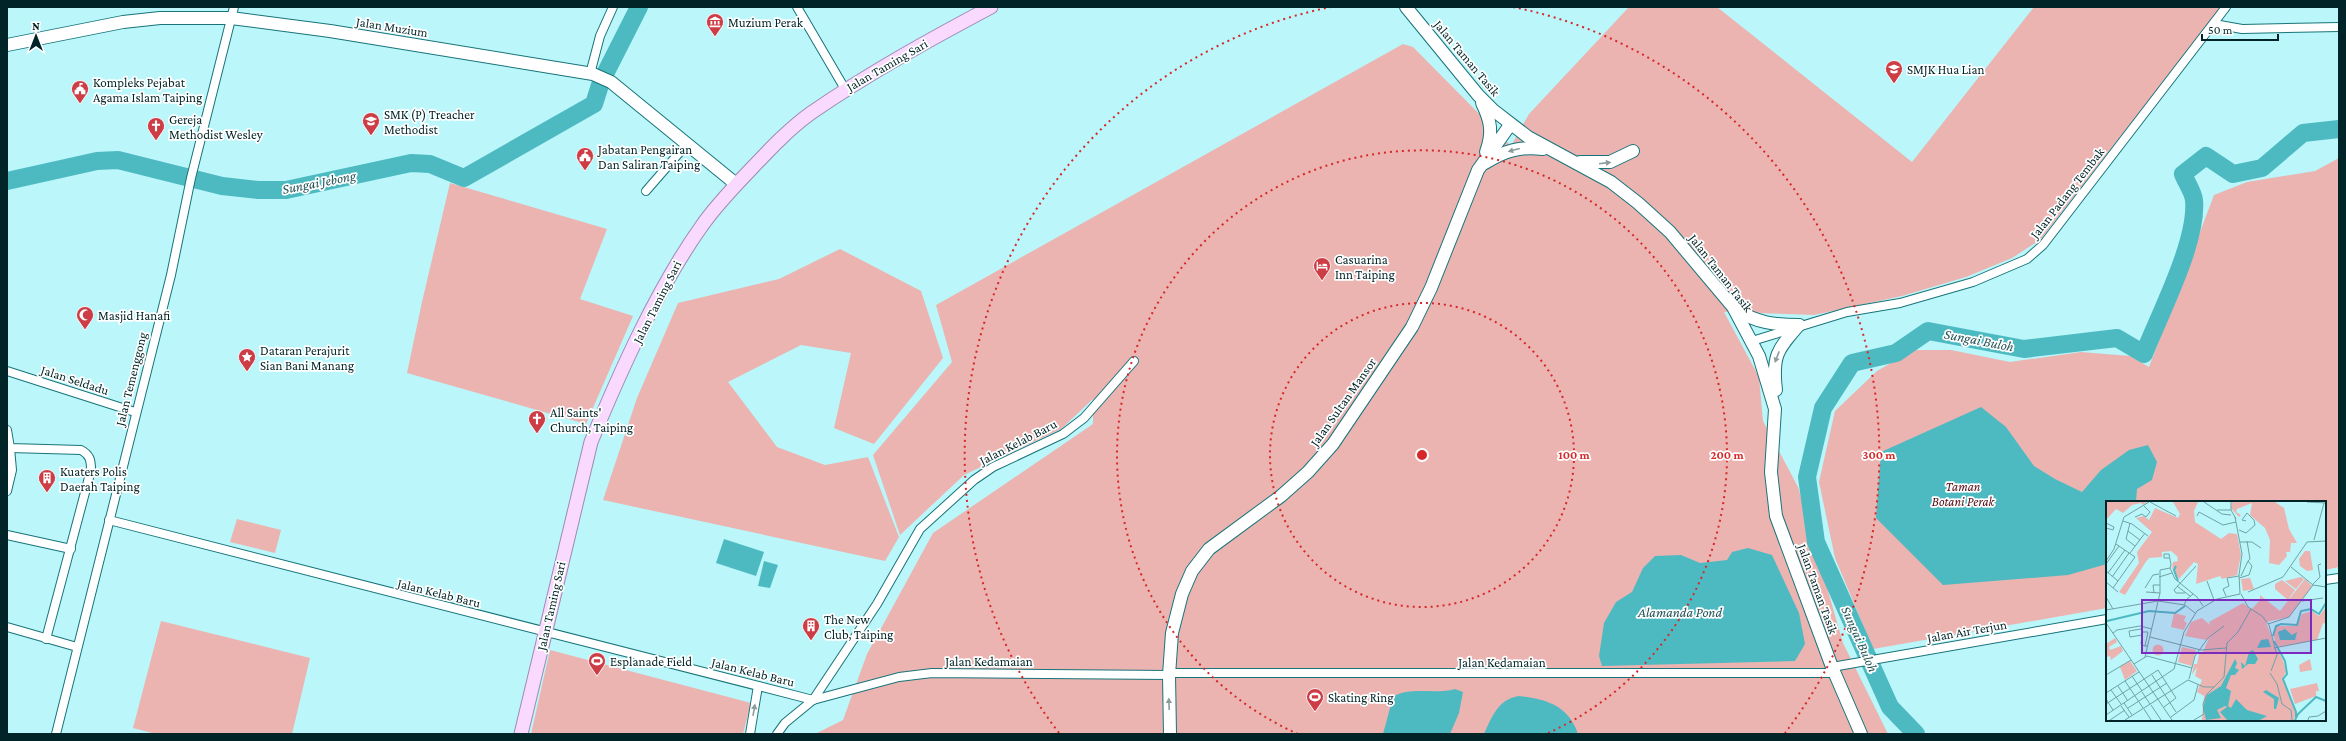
<svg xmlns="http://www.w3.org/2000/svg" width="2346" height="741" font-family="'Crimson Pro',serif">
<style>
.green{fill:#ebb4b1}
.water{fill:#4dbac2}
.lines{fill:none;stroke-linecap:round;stroke-linejoin:round}
.river{stroke:#4dbac2;stroke-width:18}
.street-casing{stroke:#18747a;stroke-width:10}
.secondary-casing{stroke:#18747a;stroke-width:14}
.primary-casing{stroke:#9f89b3;stroke-width:15}
.street{stroke:#fff;stroke-width:8}
.secondary{stroke:#fff;stroke-width:12}
.primary{stroke:#f9d9fe;stroke-width:13}
.oneway{fill:#8c9c9e}
.ring{fill:none;stroke:#d62828;stroke-width:2;stroke-dasharray:2 4}
.labels{text-anchor:middle;dominant-baseline:central;stroke-width:3.5;stroke-linejoin:round;paint-order:stroke}
.poi-label{font-size:13px;fill:#002427;stroke:#fff;text-anchor:start}
.street-label{font-size:13px;fill:#002427;stroke:#fff}
.park-label{font-size:13px;font-style:italic;fill:#530a12;stroke:#fff}
.water-label{font-size:14px;font-style:italic;fill:#225255;stroke:#fff}
.inset-river{fill:none;stroke:#4dbac2;stroke-width:2}
.inset-road{fill:none;stroke:#70a2a6;stroke-width:1}
.view{fill:#7b2cbf;fill-opacity:0.15;stroke:#7b2cbf;stroke-width:2}
.inset-edge{fill:none;stroke:#002427;stroke-width:2}
.centre{fill:#d62828;stroke:#fff;stroke-width:2}
.ring-label{font-size:12px;text-anchor:middle;font-weight:bold;fill:#d62828;stroke:#fff;stroke-width:3.5;stroke-linejoin:round;paint-order:stroke}
</style>
<rect width="100%" height="100%" fill="#baf6fa"/>
<g class="green">
<path d="M 1629,7 L 1717,7 L 1912,162 L 2034,7 L 2221,7 L 2040,240 L 2012,258 L 1966,277 L 1902,296 L 1814,315 L 1724,312 L 1759,377 L 1763,421 L 1798,487 L 1843,643 L 1888,734 L 815,734 L 843,720 L 867,654 L 933,533 L 1093,424 L 1093,399 L 1061,429 L 964,475 L 900,535 L 873,455 L 952,362 L 936,305 L 1403,44 L 1413,47 L 1511,146 L 1529,114 Z"/>
<path d="M 2339,158 L 2339,567 L 2325,570 L 2325,502 L 2107,502 L 2107,608 L 1873,649 L 1835,558 L 1819,482 L 1835,411 L 1877,371 L 1914,350 L 1951,350 L 2010,362 L 2081,352 L 2130,356 L 2149,367 L 2214,195 L 2247,182 L 2315,171 Z"/>
<path d="M 450,183 L 607,229 L 580,299 L 633,316 L 586,424 L 407,373 L 422,302 Z"/>
<path d="M 840,249 L 921,291 L 943,358 L 874,444 L 834,428 L 851,353 L 801,345 L 728,382 L 777,447 L 825,465 L 868,457 L 899,537 L 885,561 L 603,500 L 637,398 L 678,303 L 779,279 Z"/>
<path d="M 237,519 L 281,530 L 275,553 L 230,542 Z"/>
<path d="M 161,621 L 310,658 L 292,734 L 156,734 L 133,728 Z"/>
<path d="M 550,650 L 751,703 L 743,734 L 531,734 Z"/>
</g>
<g class="water">
<path d="M 1981,407 L 2006,427 L 2034,466 L 2055,479 L 2082,492 L 2101,470 L 2129,450 L 2148,445 L 2157,462 L 2152,480 L 2137,489 L 2136,502 L 2107,502 L 2107,564 L 2068,575 L 1943,585 L 1876,518 L 1881,452 Z"/>
<path d="M 724,539 L 764,552 L 756,576 L 716,563 Z"/>
<path d="M 1748,548 L 1772,555 L 1799,613 L 1805,644 L 1795,661 L 1602,666 L 1599,656 L 1604,623 L 1616,602 L 1632,592 L 1643,568 L 1655,556 L 1681,555 L 1700,563 L 1727,560 L 1732,552 Z"/>
<path d="M 764,561 L 778,565 L 770,588 L 758,586 Z"/>
<path d="M 1455,689 L 1463,692 L 1459,713 L 1450,734 L 1383,734 L 1393,697 C 1410,686 1435,695 1455,689 Z"/>
<path d="M 1519,696 C 1546,699 1569,706 1578,734 L 1484,734 C 1492,717 1498,699 1519,696 Z"/>
</g>
<g class="lines">
<g class="river">
<path d="M 605,74 L 639,7"/>
<path d="M 7,181 L 97,161 L 118,160 L 222,186 L 258,190 L 286,190 L 411,163 L 430,164 L 464,178 L 594,104 L 600,85"/>
<path d="M 1916,734 L 1890,707 L 1816,542 L 1807,477 L 1823,408 L 1852,363 L 1896,353 L 1928,331 L 2024,349 L 2117,338 L 2144,354 C 2160,313 2198,241 2194,200 C 2193,191 2186,182 2183,174 L 2206,156 L 2233,174 L 2262,168 L 2303,133 L 2339,129"/>
</g>
<defs>
<g id="street">
<path d="M 797,7 L 845,89"/>
<path d="M 2214,24 L 2242,29 L 2339,27"/>
<path d="M 590,74 L 600,36 L 613,7"/>
<path d="M 646,191 L 686,145"/>
<path d="M 1752,341 L 1847,312 L 1900,303 L 1973,282 L 2027,259 L 2043,245 L 2226,7"/>
<path d="M 7,371 L 135,412"/>
<path d="M 7,430 L 10,448 L 81,450 C 90,455 91,460 91,470 L 46,639"/>
<path d="M 7,491 L 12,470 L 10,448"/>
<path d="M 109,520 L 813,700"/>
<path d="M 7,535 L 71,549"/>
<path d="M 2325,580 L 2339,578"/>
<path d="M 7,627 L 77,647"/>
<path d="M 1832,667 L 2107,619"/>
<path d="M 1169,673 L 1835,673"/>
<path d="M 813,700 L 899,677 L 932,673 L 1169,675"/>
<path d="M 56,734 L 171,275 L 191,178 L 234,7"/>
<path d="M 750,734 L 758,686"/>
<path d="M 777,734 L 785,723 L 813,700 L 877,604 L 920,529 L 974,480 L 993,467 L 1063,434 L 1084,418 L 1134,361"/>
</g>
<g id="secondary">
<path d="M 1406,7 L 1478,95 L 1493,110 L 1528,137 L 1611,182 L 1638,203 L 1670,232 L 1733,307 L 1759,356 L 1775,409 L 1771,472 L 1776,516 L 1832,667 L 1861,734"/>
<path d="M 7,45 L 123,22 L 160,18 L 231,18 L 330,31 L 593,74 L 611,82 L 736,184"/>
<path d="M 1482,103 C 1491,121 1493,133 1486,152"/>
<path d="M 1580,162 L 1610,162 L 1633,151"/>
<path d="M 1485,163 C 1504,151 1520,146 1543,149"/>
<path d="M 1736,309 C 1756,323 1775,325 1799,325"/>
<path d="M 1776,390 C 1772,356 1777,350 1799,325"/>
<path d="M 1170,734 L 1169,675 L 1172,633 L 1182,594 L 1192,571 L 1209,549 L 1281,496 L 1308,472 L 1333,444 L 1412,327 L 1431,288 L 1478,170 L 1510,125"/>
</g>
<path id="primary" d="M 521,734 L 591,442 C 620,372 657,289 701,227 C 716,205 735,186 753,167 C 771,148 790,128 811,113 C 869,73 929,40 991,7"/>
</defs>
<use href="#street" class="street-casing"/>
<use href="#secondary" class="secondary-casing"/>
<use href="#primary" class="primary-casing"/>
<use href="#street" class="street"/>
<use href="#secondary" class="secondary"/>
<use href="#primary" class="primary"/>
</g>
<defs><path id="oneway-solid" d="M-6-.8H1V-3.2L6.5 0L1 3.2V.8H-6Z"/></defs>
<g class="oneway">
<use href="#oneway-solid" transform="translate(1514 150) rotate(165)"/>
<use href="#oneway-solid" transform="translate(1605 163) rotate(-7)"/>
<use href="#oneway-solid" transform="translate(1777 357) rotate(111)"/>
<use href="#oneway-solid" transform="translate(1169 704) rotate(-92)"/>
<use href="#oneway-solid" transform="translate(754 710) rotate(-80)"/>
</g>
<g class="ring">
<circle cx="1422" cy="455" r="152"/>
<path d="M1298 734A305 305 0 1 1 1546 734"/>
<path d="M1059 733A457 457 0 0 1 1331 7M1513 7A457 457 0 0 1 1785 733"/>
</g>
<defs>
<symbol id="museum-pin" viewBox="-11 -11 22 30"><path d="M0 17L-7.5 6A9.5 9.5 0 1 1 7.5 6Z" fill="#cc3d46" stroke="#fff"/><path d="M0-6L6-3V-2H-6V-3ZM-5-1h2V3h-2ZM-1-1h2V3h-2ZM3-1h2V3H3ZM-6 4H6V6H-6Z" fill="#fff"/></symbol>
<symbol id="school-pin" viewBox="-11 -11 22 30"><path d="M0 17L-7.5 6A9.5 9.5 0 1 1 7.5 6Z" fill="#cc3d46" stroke="#fff"/><path d="M0-5L7-2L0 1L-7-2ZM-4 1L0 2.5L4 1V4Q0 6-4 4Z" fill="#fff"/></symbol>
<symbol id="civic-pin" viewBox="-11 -11 22 30"><path d="M0 17L-7.5 6A9.5 9.5 0 1 1 7.5 6Z" fill="#cc3d46" stroke="#fff"/><path d="M-.6-6.5H3V-4.5H.6V-3L4-1V1h2V6H-6V1h2V-1L-.6-3ZM-1.2 2.5V6h2.4V2.5Z" fill="#fff"/></symbol>
<symbol id="church-pin" viewBox="-11 -11 22 30"><path d="M0 17L-7.5 6A9.5 9.5 0 1 1 7.5 6Z" fill="#cc3d46" stroke="#fff"/><path d="M-1.2-6h2.4v3.5h3.3v2.4h-3.3V6h-2.4V-.1h-3.3v-2.4h3.3Z" fill="#fff"/></symbol>
<symbol id="hotel-pin" viewBox="-11 -11 22 30"><path d="M0 17L-7.5 6A9.5 9.5 0 1 1 7.5 6Z" fill="#cc3d46" stroke="#fff"/><path d="M-6-4.5h1.5V1H6V5H4.5V3h-9V5H-6ZM-4 0a1.8 1.8 0 1 1 3.6 0ZM.5 0V-2.5h3Q6-2.5 6 0Z" fill="#fff"/></symbol>
<symbol id="mosque-pin" viewBox="-11 -11 22 30"><path d="M0 17L-7.5 6A9.5 9.5 0 1 1 7.5 6Z" fill="#cc3d46" stroke="#fff"/><path d="M3.5-4.9A6 6 0 1 0 3.5 4.9A5 5 0 1 1 3.5-4.9Z" fill="#fff"/></symbol>
<symbol id="sight-pin" viewBox="-11 -11 22 30"><path d="M0 17L-7.5 6A9.5 9.5 0 1 1 7.5 6Z" fill="#cc3d46" stroke="#fff"/><path d="M0-6L1.8-2.2L6-1.7L2.9 1.2L3.7 5.4L0 3.3L-3.7 5.4L-2.9 1.2L-6-1.7L-1.8-2.2Z" fill="#fff"/></symbol>
<symbol id="building-pin" viewBox="-11 -11 22 30"><path d="M0 17L-7.5 6A9.5 9.5 0 1 1 7.5 6Z" fill="#cc3d46" stroke="#fff"/><path d="M-4-6H4V6H1V3H-1V6H-4ZM-2.5-4.3h1.7v1.8h-1.7ZM.8-4.3h1.7v1.8H.8ZM-2.5-1h1.7V.8h-1.7ZM.8-1h1.7V.8H.8Z" fill="#fff"/></symbol>
<symbol id="stadium-pin" viewBox="-11 -11 22 30"><path d="M0 17L-7.5 6A9.5 9.5 0 1 1 7.5 6Z" fill="#cc3d46" stroke="#fff"/><path d="M0-5a6.5 5 0 1 0 0 10a6.5 5 0 1 0 0-10ZM-3.5-1.8h7v3.6h-7Z" fill="#fff"/></symbol>
</defs>
<g fill-rule="evenodd">
<use href="#museum-pin" x="705" y="12" width="20" height="27"/>
<use href="#school-pin" x="1884" y="59" width="20" height="27"/>
<use href="#civic-pin" x="70" y="79" width="20" height="27"/>
<use href="#school-pin" x="361" y="111" width="20" height="27"/>
<use href="#church-pin" x="146" y="116" width="20" height="27"/>
<use href="#civic-pin" x="575" y="146" width="20" height="27"/>
<use href="#hotel-pin" x="1312" y="256" width="20" height="27"/>
<use href="#mosque-pin" x="75" y="305" width="20" height="27"/>
<use href="#sight-pin" x="237" y="347" width="20" height="27"/>
<use href="#church-pin" x="527" y="409" width="20" height="27"/>
<use href="#building-pin" x="37" y="468" width="20" height="27"/>
<use href="#building-pin" x="801" y="616" width="20" height="27"/>
<use href="#stadium-pin" x="587" y="651" width="20" height="27"/>
<use href="#stadium-pin" x="1305" y="687" width="20" height="27"/>
</g>
<g class="labels">
<g class="poi-label">
<text x="728" y="22">Muzium Perak</text>
<text x="1907" y="69">SMJK Hua Lian</text>
<text x="93" y="82">Kompleks Pejabat<tspan x="93" dy="15">Agama Islam Taiping</tspan></text>
<text x="384" y="114">SMK (P) Treacher<tspan x="384" dy="15">Methodist</tspan></text>
<text x="169" y="119">Gereja<tspan x="169" dy="15">Methodist Wesley</tspan></text>
<text x="598" y="149">Jabatan Pengairan<tspan x="598" dy="15">Dan Saliran Taiping</tspan></text>
<text x="1335" y="259">Casuarina<tspan x="1335" dy="15">Inn Taiping</tspan></text>
<text x="98" y="315">Masjid Hanafi</text>
<text x="260" y="350">Dataran Perajurit<tspan x="260" dy="15">Sian Bani Manang</tspan></text>
<text x="550" y="412">All Saints'<tspan x="550" dy="15">Church, Taiping</tspan></text>
<text x="60" y="471">Kuaters Polis<tspan x="60" dy="15">Daerah Taiping</tspan></text>
<text x="824" y="619">The New<tspan x="824" dy="15">Club, Taiping</tspan></text>
<text x="610" y="661">Esplanade Field</text>
<text x="1328" y="697">Skating Ring</text>
</g>
<g class="street-label">
<text transform="translate(392 27) rotate(9)">Jalan Muzium</text>
<text transform="translate(1467 58) rotate(50)">Jalan Taman Tasik</text>
<text transform="translate(887 65) rotate(-30)">Jalan Taming Sari</text>
<text transform="translate(2067 193) rotate(-52)">Jalan Padang Tembak</text>
<text transform="translate(1721 273) rotate(52)">Jalan Taman Tasik</text>
<text transform="translate(657 302) rotate(-63)">Jalan Taming Sari</text>
<text transform="translate(131 379) rotate(-76)">Jalan Temenggong</text>
<text transform="translate(75 380) rotate(18)">Jalan Seldadu</text>
<text transform="translate(1343 402) rotate(-55)">Jalan Sultan Mansor</text>
<text transform="translate(1018 442) rotate(-27)">Jalan Kelab Baru</text>
<text transform="translate(1818 589) rotate(70)">Jalan Taman Tasik</text>
<text transform="translate(439 593) rotate(14)">Jalan Kelab Baru</text>
<text transform="translate(551 606) rotate(-77)">Jalan Taming Sari</text>
<text transform="translate(1967 631) rotate(-10)">Jalan Air Terjun</text>
<text x="989" y="661">Jalan Kedamaian</text>
<text x="1502" y="662">Jalan Kedamaian</text>
<text transform="translate(753 672) rotate(14)">Jalan Kelab Baru</text>
</g>
<g class="park-label">
<text x="1963" y="486">Taman<tspan x="1963" dy="15">Botani Perak</tspan></text>
</g>
<g class="water-label">
<text transform="translate(319 182) rotate(-11)">Sungai Jebong</text>
<text transform="translate(1979 340) rotate(11)">Sungai Buloh</text>
<text x="1680" y="612">Alamanda Pond</text>
<text transform="translate(1860 639) rotate(66)">Sungai Buloh</text>
</g>
</g>
<g transform="translate(2106 501)">
<rect width="220" height="220" fill="#baf6fa"/>
<path d="M 0,1 L 41,1 L 37,4 L 35,2 L 26,4 L 17,12 L 10,8 L 0,19 ZM 67,1 L 92,1 L 88,10 L 89,21 L 115,38 L 123,32 L 131,33 L 135,54 L 131,74 L 116,78 L 114,75 L 90,83 L 92,63 L 88,61 L 73,78 L 66,67 L 67,61 L 72,60 L 71,55 L 65,50 L 56,51 L 56,56 L 43,57 L 39,62 L 19,94 L 13,91 L 33,62 L 31,51 L 46,31 L 30,17 L 38,15 L 43,19 L 49,7 L 72,17 L 74,13 ZM 126,1 L 169,1 L 178,7 L 183,28 L 191,42 L 185,42 L 184,51 L 180,51 L 181,55 L 173,64 L 163,62 L 164,39 L 159,27 L 144,14 L 146,2 L 131,8 L 130,11 L 135,14 L 133,16 L 125,7 ZM 199,50 L 204,50 L 207,69 L 201,70 L 194,65 L 193,58 ZM 195,76 L 198,78 L 190,88 L 179,80 ZM 144,77 L 148,88 L 137,90 L 135,78 ZM 199,78 L 206,85 L 183,116 L 160,121 L 169,145 L 177,159 L 180,171 L 177,176 L 190,211 L 188,219 L 96,219 L 98,195 L 91,191 L 96,179 L 89,175 L 91,166 L 86,174 L 88,163 L 91,163 L 93,153 L 97,151 L 103,137 L 115,128 L 100,139 L 79,135 L 85,121 L 96,117 L 104,124 L 103,121 L 137,102 L 145,109 L 154,99 L 154,94 L 174,110 ZM 176,79 L 189,89 L 182,99 L 169,88 L 169,83 ZM 220,106 L 220,123 L 217,122 L 211,139 L 171,146 L 167,133 L 171,125 L 191,125 L 196,113 L 206,110 L 213,115 ZM 68,112 L 80,115 L 78,120 L 81,122 L 78,129 L 65,126 ZM 9,137 L 11,141 L 3,146 L 4,149 L 15,145 L 17,150 L 5,159 L 4,155 L 0,156 L 0,143 ZM46.5 149a5.5 5.5 0 1 1 11 0a5.5 5.5 0 1 1-11 0ZM 76,146 L 90,149 L 86,165 L 72,161 ZM 204,158 L 206,169 L 194,171 L 193,164 ZM 24,160 L 31,170 L 19,179 L 14,166 ZM 211,182 L 213,190 L 210,190 L 210,195 L 189,203 L 184,188 Z" fill="#ebb4b1"/>
<path d="M 179,128 L 186,134 L 191,131 L 189,139 L 174,139 L 172,131 ZM 162,138 L 165,146 L 151,147 L 155,139 ZM 147,149 L 152,158 L 149,163 L 142,163 L 136,168 L 135,161 L 139,165 L 143,151 ZM 129,158 L 131,162 L 129,167 L 133,169 L 129,174 L 125,174 L 120,187 L 125,190 L 122,205 L 125,207 L 130,198 L 141,209 L 161,215 L 154,219 L 121,219 L 114,211 L 121,206 L 119,205 L 111,209 L 115,217 L 100,219 L 97,206 L 101,194 L 115,185 ZM 160,189 L 173,197 L 170,208 L 168,208 L 168,198 L 157,191 Z" fill="#4dbac2"/>
<path class="inset-river" d="M 70,65 L 68,69 L 72,80M 1,120 L 43,110 L 69,112 L 79,105M 167,135 L 170,125 L 175,123 L 191,124 L 195,110 L 205,108 L 213,113 L 220,102M 168,140 L 179,160 L 181,173 L 177,178 L 190,211 L 190,216M 189,219 L 192,213 L 210,196 L 220,200"/>
<path class="inset-road" d="M 44,1 L 70,15M 98,1 L 116,13 L 125,14M 125,1 L 125,9 L 130,18M 201,1 L 220,2M 111,9 L 125,9M 91,15 L 93,11 L 117,24 L 130,21M 29,16 L 36,13 L 40,16 L 44,11 L 38,5M 17,20 L 26,23 L 42,35M 0,22 L 8,26 L 7,29 L 0,27M 24,22 L 20,38 L 29,45M 133,29 L 140,32 L 149,24 L 148,19 L 141,12 L 136,19 L 140,20M 22,30 L 34,39M 208,39 L 218,2M 134,41 L 146,41 L 155,47M 24,52 L 39,32M 63,57 L 58,57 L 58,53 L 63,53 L 65,64 L 64,67M 0,60 L 8,48 L 18,16 L 43,1M 0,63 L 13,45M 185,66 L 207,84M 0,70 L 12,80M 2,72 L 19,49M 135,75 L 142,60M 6,76 L 23,52M 53,76 L 66,72M 133,77 L 143,74 L 146,65 L 142,60 L 144,58 L 141,40M 101,80 L 108,99M 0,81 L 12,91M 207,83 L 214,76 L 212,64 L 215,63M 207,84 L 220,86M 71,85 L 84,95M 7,87 L 29,56 L 10,43M 39,87 L 47,74 L 53,73M 40,91 L 54,92M 142,91 L 177,76 L 201,41 L 220,40M 48,92 L 47,84 L 54,84M 79,92 L 70,92 L 68,89 L 90,65M 135,93 L 142,106 L 156,115 L 163,124 L 171,154 L 165,170M 120,95 L 117,88 L 123,85 L 121,77 L 133,75M 0,96 L 7,108M 196,100 L 217,97M 78,104 L 81,98 L 87,93M 0,109 L 52,100 L 79,104 L 89,112M 0,122 L 66,219M 162,123 L 183,116 L 207,84M 7,132 L 11,129 L 34,125 L 46,128M 44,136 L 95,149 L 120,147M 39,145 L 42,131 L 37,131 L 35,128 L 23,130 L 24,136 L 36,134 L 35,143 L 36,144 L 39,145 L 41,145M 168,147 L 220,137M 39,156 L 54,92 L 54,69 L 64,67 L 69,78 L 91,96 L 97,105M 28,163 L 41,155 L 86,167M 164,172 L 171,183 L 176,203 L 185,209 L 186,219M 0,174 L 25,159M 46,174 L 70,211M 26,175 L 36,190M 83,178 L 89,155 L 102,137 L 118,125M 19,180 L 37,207M 12,185 L 22,200M 5,189 L 15,203M 36,191 L 44,203M 0,192 L 33,171M 0,198 L 7,209M 18,202 L 26,214M 0,203 L 52,169 L 70,197 L 58,206M 45,204 L 55,219M 15,205 L 23,216M 22,207 L 61,182M 38,208 L 45,219M 0,214 L 68,168 L 78,131 L 91,110 L 111,98 L 134,93 L 133,74 L 136,53 L 129,16M 65,216 L 88,199 L 92,184M 4,219 L 19,209M 19,219 L 82,179 L 98,186 L 108,186M 88,219 L 98,213 L 97,203 L 101,193 L 118,176 L 121,142 L 132,131 L 145,108M 202,219 L 203,216 L 212,215 L 220,210"/>
<path class="view" d="M 36,99 L 205,99 L 205,152 L 36,152 Z"/>
<rect width="220" height="220" class="inset-edge"/>
</g>
<circle cx="1422" cy="455" r="6" class="centre"/>
<g class="ring-label">
<text x="1574" y="459">100 m</text>
<text x="1727" y="459">200 m</text>
<text x="1879" y="459">300 m</text>
</g>
<rect width="2346" height="741" fill="none" stroke="#002427" stroke-width="16"/>
<g transform="translate(36 36)" stroke="#ffffff" stroke-width="3" paint-order="stroke">
<path d="M0-3L7 15L0 10L-7 15Z" fill="#002427"/>
<text y="-6" font-size="11" font-weight="bold" text-anchor="middle" fill="#002427">N</text>
</g>
<path d="M2202 34v6h76v-6" fill="none" stroke="#002427" stroke-width="2"/>
<text x="2208" y="34" font-size="12" fill="#002427" stroke="#ffffff" stroke-width="3" paint-order="stroke">50 m</text>
</svg>
